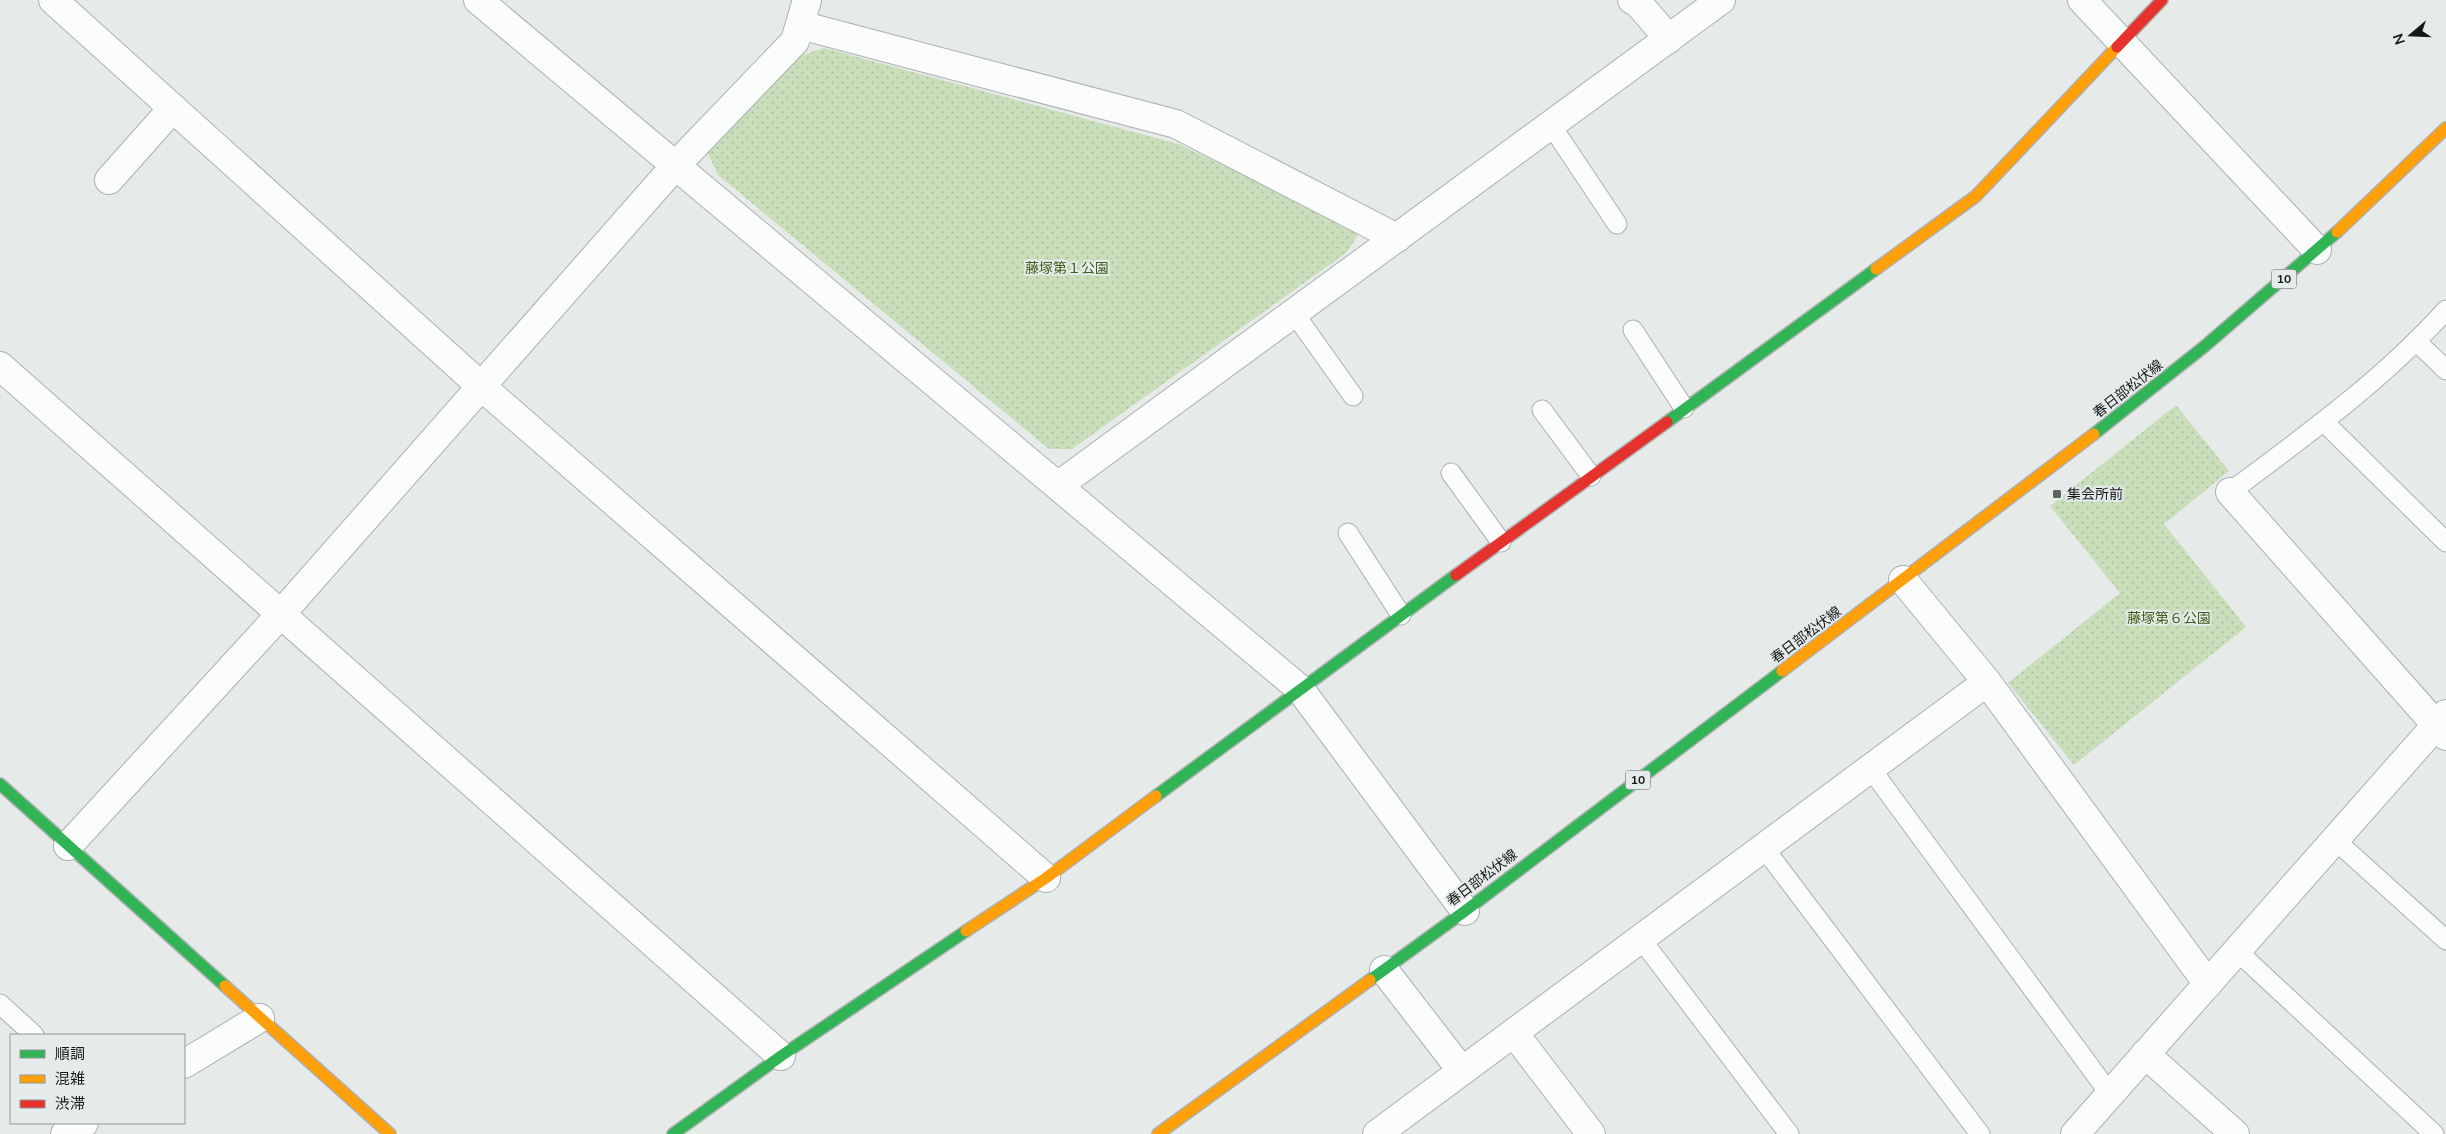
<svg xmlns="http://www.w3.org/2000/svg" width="2446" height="1134" font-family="'Nunito Sans','Noto Sans JP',sans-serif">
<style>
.grass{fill:url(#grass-dots)}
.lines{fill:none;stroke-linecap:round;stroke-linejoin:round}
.lane-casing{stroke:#adb0b0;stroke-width:21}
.street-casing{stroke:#adb0b0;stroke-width:30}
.fast-casing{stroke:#adb0b0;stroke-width:14}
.slow-casing{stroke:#adb0b0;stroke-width:14}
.jam-casing{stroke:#adb0b0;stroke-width:14}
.lane{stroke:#fbfcfc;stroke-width:19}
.street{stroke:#fbfcfc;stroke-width:28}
.fast{stroke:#30b455;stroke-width:11}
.slow{stroke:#ff9f0a;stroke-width:11}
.jam{stroke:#e5322d;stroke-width:11}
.poi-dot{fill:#5f6262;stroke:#e5ebea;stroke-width:2}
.labels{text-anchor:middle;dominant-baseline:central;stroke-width:4;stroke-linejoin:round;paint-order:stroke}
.shield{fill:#e5ebea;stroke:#555858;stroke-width:1}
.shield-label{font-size:12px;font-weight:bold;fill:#171919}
.park-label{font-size:14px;fill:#3e6018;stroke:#e5ebea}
.street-label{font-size:14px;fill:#171919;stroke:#e5ebea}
.poi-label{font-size:14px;fill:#171919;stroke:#e5ebea;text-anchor:start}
</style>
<defs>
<pattern id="grass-dots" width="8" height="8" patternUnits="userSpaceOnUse" patternTransform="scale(1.25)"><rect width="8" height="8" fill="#c9deba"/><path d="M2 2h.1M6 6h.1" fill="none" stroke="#acbe9f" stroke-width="1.8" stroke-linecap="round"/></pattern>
</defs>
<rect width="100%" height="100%" fill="#e6eae9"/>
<g class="grass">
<path d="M 824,48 L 1178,144 L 1361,231 L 1346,253 L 1072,449 L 1049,449 L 718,175 L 707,152 L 799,56 Z"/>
<path d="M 2176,405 L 2229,471 L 2164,524 L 2246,627 L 2074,765 L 2008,683 L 2120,593 L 2050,506 Z"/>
</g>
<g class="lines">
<defs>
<g id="lane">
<path d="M 1551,125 L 1617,224"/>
<path d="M 1294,313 L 1353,396"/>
<path d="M 1633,330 L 1684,408"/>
<path d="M 2416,341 L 2446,370"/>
<path d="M 1542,410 L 1591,476"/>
<path d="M 2324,422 L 2446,542"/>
<path d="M 1451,473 L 1501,542"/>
<path d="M 2230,492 C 2305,436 2383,380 2446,310"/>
<path d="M 1348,533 L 1401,615"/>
<path d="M 1871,769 L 2110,1094"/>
<path d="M 2335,840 L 2446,940"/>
<path d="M 1764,848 L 1980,1134"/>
<path d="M 1641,939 L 1789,1134"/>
<path d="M 2237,951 L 2434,1134"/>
<path d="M 0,1004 L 34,1035"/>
</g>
<g id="street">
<path d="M 53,0 L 482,387 L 1046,878"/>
<path d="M 478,0 L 1300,689 L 1465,911"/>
<path d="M 1632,0 L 1638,3 L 1669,39"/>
<path d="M 2082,0 L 2317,250"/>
<path d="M 800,25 L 1176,124 L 1397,238"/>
<path d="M 109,180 L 173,108"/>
<path d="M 0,366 L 781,1056"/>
<path d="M 1059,485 L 1721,0"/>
<path d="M 2230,492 L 2446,736"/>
<path d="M 1903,580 L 1987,682 L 2208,984"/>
<path d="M 68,846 L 280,615 L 675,166 L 795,41 L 807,0"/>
<path d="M 1384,970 L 1462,1071"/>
<path d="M 1514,1033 L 1591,1134"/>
<path d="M 2145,1054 L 2235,1134"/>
<path d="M 184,1064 L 260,1018"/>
<path d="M 65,1134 L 84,1123"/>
<path d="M 1377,1134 L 1987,682"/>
<path d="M 2075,1134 L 2446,714"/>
</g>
<g id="fast">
<path d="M 1667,422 L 1876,269"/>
<path d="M 2094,434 L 2205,346 L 2337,232"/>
<path d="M 0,784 L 225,986"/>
<path d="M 1156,796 L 1456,575"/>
<path d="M 1370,980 L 1465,911 L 1782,671"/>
<path d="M 673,1134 L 781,1056 L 966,931"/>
</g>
<g id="slow">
<path d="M 2337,232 L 2446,128"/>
<path d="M 1876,269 L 1976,196 L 2117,47"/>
<path d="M 1782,671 L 2094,434"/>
<path d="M 966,931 L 1046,878 L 1156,796"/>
<path d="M 225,986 L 390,1134"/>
<path d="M 1158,1134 L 1370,980"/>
</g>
<g id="jam">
<path d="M 2117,47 L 2162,0"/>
<path d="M 1456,575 L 1667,422"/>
</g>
</defs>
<use href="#lane" class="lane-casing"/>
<use href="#street" class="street-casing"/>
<use href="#fast" class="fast-casing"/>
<use href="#slow" class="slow-casing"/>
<use href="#jam" class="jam-casing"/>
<use href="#lane" class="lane"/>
<use href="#street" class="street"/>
<use href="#fast" class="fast"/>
<use href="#slow" class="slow"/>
<use href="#jam" class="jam"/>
</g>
<rect class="poi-dot" x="2052" y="489" width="10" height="10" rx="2.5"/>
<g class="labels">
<g class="shield">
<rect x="2271.5" y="269.5" width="25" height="19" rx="4"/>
<rect x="1625.5" y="770.5" width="25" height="19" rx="4"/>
</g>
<g class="shield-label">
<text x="2284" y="279">10</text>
<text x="1638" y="780">10</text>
</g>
<g class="park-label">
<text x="1067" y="268">藤塚第１公園</text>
<text x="2169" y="618">藤塚第６公園</text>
</g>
<g class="street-label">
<text transform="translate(2128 389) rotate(-38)">春日部松伏線</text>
<text transform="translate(1806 635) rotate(-37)">春日部松伏線</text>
<text transform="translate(1482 878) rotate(-37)">春日部松伏線</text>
</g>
<g class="poi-label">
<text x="2067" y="494">集会所前</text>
</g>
</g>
<rect x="10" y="1034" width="175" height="90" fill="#e5ebea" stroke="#939796"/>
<rect x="20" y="1050" width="25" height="8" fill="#30b455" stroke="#939796"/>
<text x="55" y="1059" font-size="15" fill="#171919">順調</text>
<rect x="20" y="1075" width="25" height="8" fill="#ff9f0a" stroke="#939796"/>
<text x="55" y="1084" font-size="15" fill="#171919">混雑</text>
<rect x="20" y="1100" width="25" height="8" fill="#e5322d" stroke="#939796"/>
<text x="55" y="1109" font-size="15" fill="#171919">渋滞</text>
<g transform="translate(2411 35) rotate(251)" stroke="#e5ebea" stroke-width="4" paint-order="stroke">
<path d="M0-4L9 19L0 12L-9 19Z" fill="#171919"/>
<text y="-8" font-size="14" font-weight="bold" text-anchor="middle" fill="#171919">N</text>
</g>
</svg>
